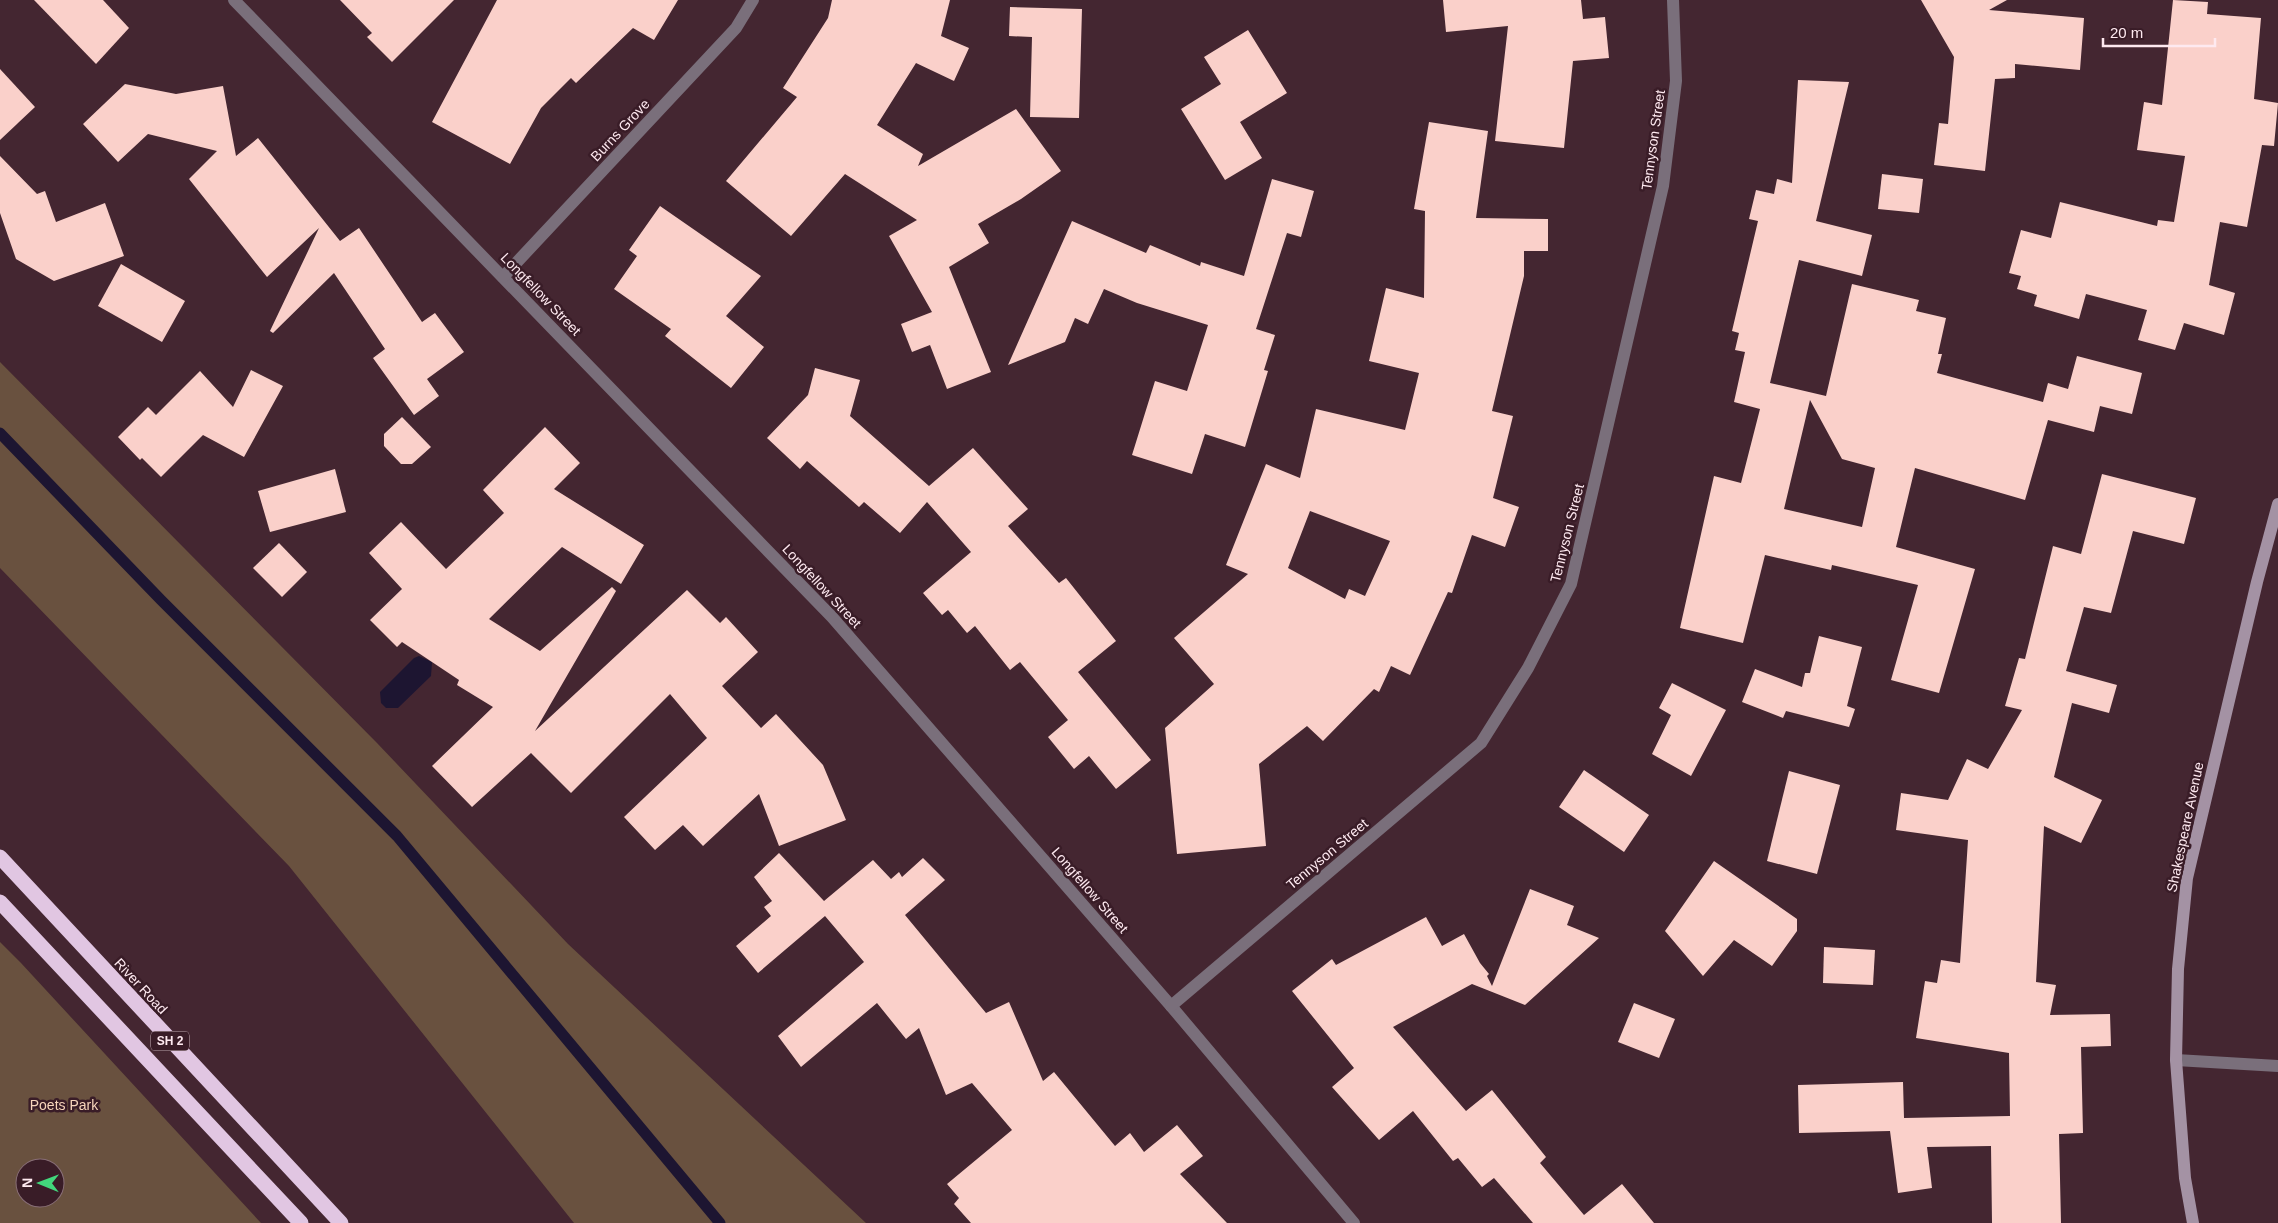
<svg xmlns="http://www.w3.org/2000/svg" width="2278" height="1223" font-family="Arial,sans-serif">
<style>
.green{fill:#69513f;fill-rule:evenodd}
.water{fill:#1d1531}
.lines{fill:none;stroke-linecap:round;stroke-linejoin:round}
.stream{stroke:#1d1531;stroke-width:11}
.building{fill:#fad0ca;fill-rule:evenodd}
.street{stroke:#7a6f7b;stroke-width:12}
.secondary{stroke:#a492a4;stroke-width:12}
.highway{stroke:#e1c6e2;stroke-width:15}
.labels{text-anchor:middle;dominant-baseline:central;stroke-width:5;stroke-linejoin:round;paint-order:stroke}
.shield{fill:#391c27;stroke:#c3acb4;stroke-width:1}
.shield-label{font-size:12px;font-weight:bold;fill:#fee9f0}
.street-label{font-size:14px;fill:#fee9f0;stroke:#391c27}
.park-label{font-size:14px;fill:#f7d5bc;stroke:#391c27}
</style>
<rect width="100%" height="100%" fill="#442631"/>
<g class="green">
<path d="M 0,362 L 377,743 L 568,944 L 866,1223 L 574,1223 L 289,866 L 0,568 Z"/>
<path d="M 0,942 L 21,963 L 261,1223 L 0,1223 ZM 25,1168 L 55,1168 L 55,1198 L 25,1198 Z"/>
</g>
<path class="water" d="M 419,656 L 432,662 L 431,676 L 398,708 L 386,708 L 381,703 L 380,692 L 414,658 Z"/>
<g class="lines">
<path class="stream" d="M 0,433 L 161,600 L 397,836 L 720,1223"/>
</g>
<g class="building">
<path d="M 34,0 L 103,0 L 129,28 L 96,64 Z"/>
<path d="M 340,0 L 454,0 L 392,62 L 367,37 L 372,33 Z"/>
<path d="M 497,0 L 678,0 L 654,40 L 633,28 L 576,83 L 571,78 L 541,108 L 510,164 L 432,122 Z"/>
<path d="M 832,0 L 950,0 L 941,36 L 969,48 L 954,81 L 916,63 L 877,125 L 923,154 L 918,166 L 1016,109 L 1061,171 L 1021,199 L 978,224 L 989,243 L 949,267 L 991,372 L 947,389 L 930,345 L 912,352 L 901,324 L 932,312 L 889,236 L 917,220 L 845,174 L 791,236 L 726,181 L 797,97 L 783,88 L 828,18 Z"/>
<path d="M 1443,0 L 1581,0 L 1583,19 L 1605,17 L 1609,58 L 1573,61 L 1564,148 L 1495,141 L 1508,26 L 1446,32 Z"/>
<path d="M 1921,0 L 2007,0 L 1989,10 L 2084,18 L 2080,70 L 2015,64 L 2015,78 L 1995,79 L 1985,171 L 1934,165 L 1939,123 L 1948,124 L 1954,57 Z"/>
<path d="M 2173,0 L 2208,2 L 2207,14 L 2261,18 L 2254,99 L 2278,103 L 2274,146 L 2262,145 L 2247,227 L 2220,222 L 2209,285 L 2235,293 L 2224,335 L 2184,323 L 2175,350 L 2138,340 L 2147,310 L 2086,294 L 2079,319 L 2034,306 L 2037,295 L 2017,289 L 2021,276 L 2009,273 L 2021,230 L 2051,238 L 2060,202 L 2157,226 L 2158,220 L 2174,222 L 2185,156 L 2137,150 L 2144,102 L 2162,105 Z"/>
<path d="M 1010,7 L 1082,9 L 1079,118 L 1030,117 L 1032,37 L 1009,36 Z"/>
<path d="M 1248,30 L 1287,93 L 1240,122 L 1262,158 L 1225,180 L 1181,109 L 1221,84 L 1204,57 Z"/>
<path d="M 0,69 L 35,107 L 0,140 Z"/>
<path d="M 1798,80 L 1849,82 L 1816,221 L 1872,235 L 1862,276 L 1799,260 L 1770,383 L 1826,396 L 1852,284 L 1919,300 L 1916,311 L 1946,318 L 1938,354 L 1942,354 L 1937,373 L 2043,402 L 2048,383 L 2068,389 L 2077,356 L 2142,373 L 2132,414 L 2100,406 L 2094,432 L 2048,420 L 2025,500 L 1915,468 L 1896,547 L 1975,569 L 1939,693 L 1891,680 L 1918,585 L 1832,565 L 1831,570 L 1765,555 L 1743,643 L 1680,628 L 1714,476 L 1741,483 L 1760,409 L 1734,402 L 1745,352 L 1735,350 L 1739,333 L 1732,331 L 1758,221 L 1749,219 L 1756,190 L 1774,194 L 1777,179 L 1792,183 ZM 1810,400 L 1842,459 L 1875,468 L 1862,527 L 1784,509 Z"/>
<path d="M 125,84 L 176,94 L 223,86 L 236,156 L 258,138 L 340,241 L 359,228 L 422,322 L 435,313 L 464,352 L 427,379 L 439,396 L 414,415 L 373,358 L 385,349 L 334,273 L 273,333 L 270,331 L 319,228 L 267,277 L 189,179 L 217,151 L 148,134 L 118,162 L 83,124 Z"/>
<path d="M 1429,122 L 1488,131 L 1476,218 L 1548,219 L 1548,251 L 1524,251 L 1524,276 L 1492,411 L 1513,416 L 1493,498 L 1519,507 L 1505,547 L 1472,535 L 1452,593 L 1448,592 L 1410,675 L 1391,666 L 1379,692 L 1374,689 L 1323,741 L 1307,726 L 1259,764 L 1266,846 L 1177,854 L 1165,728 L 1214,684 L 1174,638 L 1248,574 L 1226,565 L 1266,464 L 1300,478 L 1316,409 L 1405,430 L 1419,373 L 1369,361 L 1386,288 L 1424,298 L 1425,211 L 1414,209 ZM 1310,511 L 1390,541 L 1365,596 L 1349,589 L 1345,599 L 1288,568 Z"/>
<path d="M 0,156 L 37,194 L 45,191 L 56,222 L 105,203 L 124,256 L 54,281 L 16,259 L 0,213 Z"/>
<path d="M 1882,174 L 1923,179 L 1919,213 L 1878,209 Z"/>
<path d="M 1272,179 L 1314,191 L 1301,237 L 1287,233 L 1256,329 L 1275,335 L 1264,370 L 1268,371 L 1245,447 L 1205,434 L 1192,474 L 1132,455 L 1155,381 L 1187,391 L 1208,325 L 1137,303 L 1104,289 L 1088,324 L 1075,318 L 1065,342 L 1008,365 L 1072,221 L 1146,253 L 1150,245 L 1200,266 L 1201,262 L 1244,276 Z"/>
<path d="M 660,206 L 761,276 L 726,316 L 764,347 L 731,388 L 665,336 L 671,329 L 614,289 L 637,256 L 629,250 Z"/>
<path d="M 121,264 L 185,301 L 162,342 L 98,306 Z"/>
<path d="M 815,368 L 860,380 L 850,416 L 929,486 L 973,448 L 1028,509 L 1008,526 L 1059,583 L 1066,578 L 1116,641 L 1078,672 L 1151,760 L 1116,789 L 1089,756 L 1074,769 L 1048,737 L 1068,720 L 1020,662 L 1010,670 L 975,626 L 967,633 L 948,610 L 942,615 L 923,593 L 971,552 L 927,502 L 900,533 L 864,502 L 859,507 L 807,461 L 800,469 L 767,438 L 808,395 Z"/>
<path d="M 251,370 L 283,386 L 244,457 L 203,435 L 161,477 L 142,458 L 140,460 L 118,437 L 148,407 L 156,415 L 200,371 L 233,407 Z"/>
<path d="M 402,417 L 431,447 L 412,464 L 401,464 L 384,446 L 384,434 Z"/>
<path d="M 545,427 L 580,463 L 554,489 L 644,545 L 621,584 L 562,547 L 489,619 L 540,651 L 612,587 L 616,591 L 535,731 L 687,590 L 720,623 L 726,617 L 758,652 L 722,686 L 761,728 L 776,714 L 823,765 L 846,820 L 779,846 L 759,794 L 703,846 L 683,825 L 655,850 L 624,817 L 707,738 L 670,694 L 571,793 L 531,753 L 472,807 L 432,766 L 493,707 L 457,685 L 459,680 L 402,642 L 397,647 L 370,620 L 402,589 L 369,553 L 401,522 L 446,569 L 504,513 L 483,490 Z"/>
<path d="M 335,469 L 346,512 L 270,532 L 258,491 Z"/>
<path d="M 2102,474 L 2196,498 L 2184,544 L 2133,531 L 2111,613 L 2084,607 L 2066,671 L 2117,685 L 2109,713 L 2072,703 L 2054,777 L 2102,800 L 2081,843 L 2044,826 L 2036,982 L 2056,985 L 2050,1015 L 2110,1014 L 2111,1046 L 2081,1047 L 2083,1133 L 2059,1134 L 2061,1223 L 1992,1223 L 1991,1146 L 1927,1147 L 1932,1188 L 1898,1193 L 1890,1131 L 1799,1133 L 1798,1085 L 1903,1082 L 1904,1118 L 2010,1116 L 2009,1053 L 1916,1038 L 1925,981 L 1937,983 L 1941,960 L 1960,963 L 1968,840 L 1896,830 L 1901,793 L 1948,800 L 1967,759 L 1988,769 L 2022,710 L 2005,706 L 2019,658 L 2025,659 L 2053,546 L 2081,554 Z"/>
<path d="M 279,543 L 307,572 L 282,597 L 253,568 Z"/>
<path d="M 1819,636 L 1862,647 L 1847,706 L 1855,709 L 1849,727 L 1786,711 L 1783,718 L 1742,702 L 1755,669 L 1802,687 L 1805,673 L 1810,673 Z"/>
<path d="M 1672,683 L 1726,710 L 1691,776 L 1652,754 L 1671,715 L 1659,708 Z"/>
<path d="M 1584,770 L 1649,815 L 1624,852 L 1559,807 Z"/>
<path d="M 1789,771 L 1840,785 L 1817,874 L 1767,861 Z"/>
<path d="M 779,853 L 824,901 L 873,860 L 891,879 L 899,872 L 902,877 L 923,858 L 945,880 L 905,915 L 986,1013 L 1009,1002 L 1043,1081 L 1054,1072 L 1115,1146 L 1130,1133 L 1144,1152 L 1177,1125 L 1203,1156 L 1180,1174 L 1227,1223 L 971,1223 L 954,1204 L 959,1198 L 947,1184 L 1012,1130 L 972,1083 L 946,1095 L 919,1028 L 906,1039 L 877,1003 L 801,1067 L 778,1036 L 864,962 L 825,916 L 758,973 L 736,946 L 771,916 L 764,907 L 772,901 L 754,877 Z"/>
<path d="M 1714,861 L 1797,919 L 1797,931 L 1772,966 L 1734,940 L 1703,976 L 1665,931 Z"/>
<path d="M 1530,889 L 1574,906 L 1567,925 L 1599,938 L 1525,1005 L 1472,984 L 1393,1027 L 1466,1111 L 1492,1090 L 1546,1157 L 1540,1163 L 1584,1215 L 1622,1184 L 1654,1223 L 1533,1223 L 1494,1178 L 1482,1187 L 1458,1158 L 1453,1161 L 1413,1111 L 1379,1140 L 1332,1087 L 1354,1068 L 1292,991 L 1332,959 L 1336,965 L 1426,917 L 1442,946 L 1464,934 L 1480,963 L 1489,974 L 1487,976 L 1492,986 Z"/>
<path d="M 1824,947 L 1875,950 L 1873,985 L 1823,983 Z"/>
<path d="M 1634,1003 L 1675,1019 L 1659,1058 L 1618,1042 Z"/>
</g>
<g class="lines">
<g class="street">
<path d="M 234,0 L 832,617 L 1171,1006 L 1354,1223"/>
<path d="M 503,277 L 736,28 L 753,0"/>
<path d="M 1171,1006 L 1481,743 L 1528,668 L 1571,584 L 1663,186 L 1676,81 L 1673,0"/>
<path d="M 2176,1060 L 2278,1066"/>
</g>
<path class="secondary" d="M 2193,1223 L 2185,1178 L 2176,1060 L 2178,969 L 2187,878 L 2257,582 L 2278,504"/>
<g class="highway">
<path d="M 0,857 L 341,1223"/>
<path d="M 0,902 L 301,1223"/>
</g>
</g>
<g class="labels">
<rect class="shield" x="151" y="1031.5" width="38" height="19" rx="4"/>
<g class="shield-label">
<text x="170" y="1041">SH 2</text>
</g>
<g class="street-label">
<text transform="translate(620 130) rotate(-47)">Burns Grove</text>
<text transform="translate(1653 140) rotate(-82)">Tennyson Street</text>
<text transform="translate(541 294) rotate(46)">Longfellow Street</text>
<text transform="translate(1567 533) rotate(-76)">Tennyson Street</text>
<text transform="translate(822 586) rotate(47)">Longfellow Street</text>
<text transform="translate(2185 827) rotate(-78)">Shakespeare Avenue</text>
<text transform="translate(1327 854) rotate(-40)">Tennyson Street</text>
<text transform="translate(1090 890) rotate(49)">Longfellow Street</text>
<text transform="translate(141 986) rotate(47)">River Road</text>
</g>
<g class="park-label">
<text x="64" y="1105">Poets Park</text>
</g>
</g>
<g transform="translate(40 1183) rotate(271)"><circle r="24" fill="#391c27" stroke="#886e77"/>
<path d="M0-4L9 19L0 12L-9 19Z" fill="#42d77c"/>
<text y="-8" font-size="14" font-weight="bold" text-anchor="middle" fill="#fee9f0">N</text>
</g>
<path d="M2103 38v8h112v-8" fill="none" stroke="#fee9f0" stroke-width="2.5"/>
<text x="2110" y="38" font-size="15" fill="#fee9f0" stroke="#391c27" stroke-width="4" paint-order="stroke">20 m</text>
</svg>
